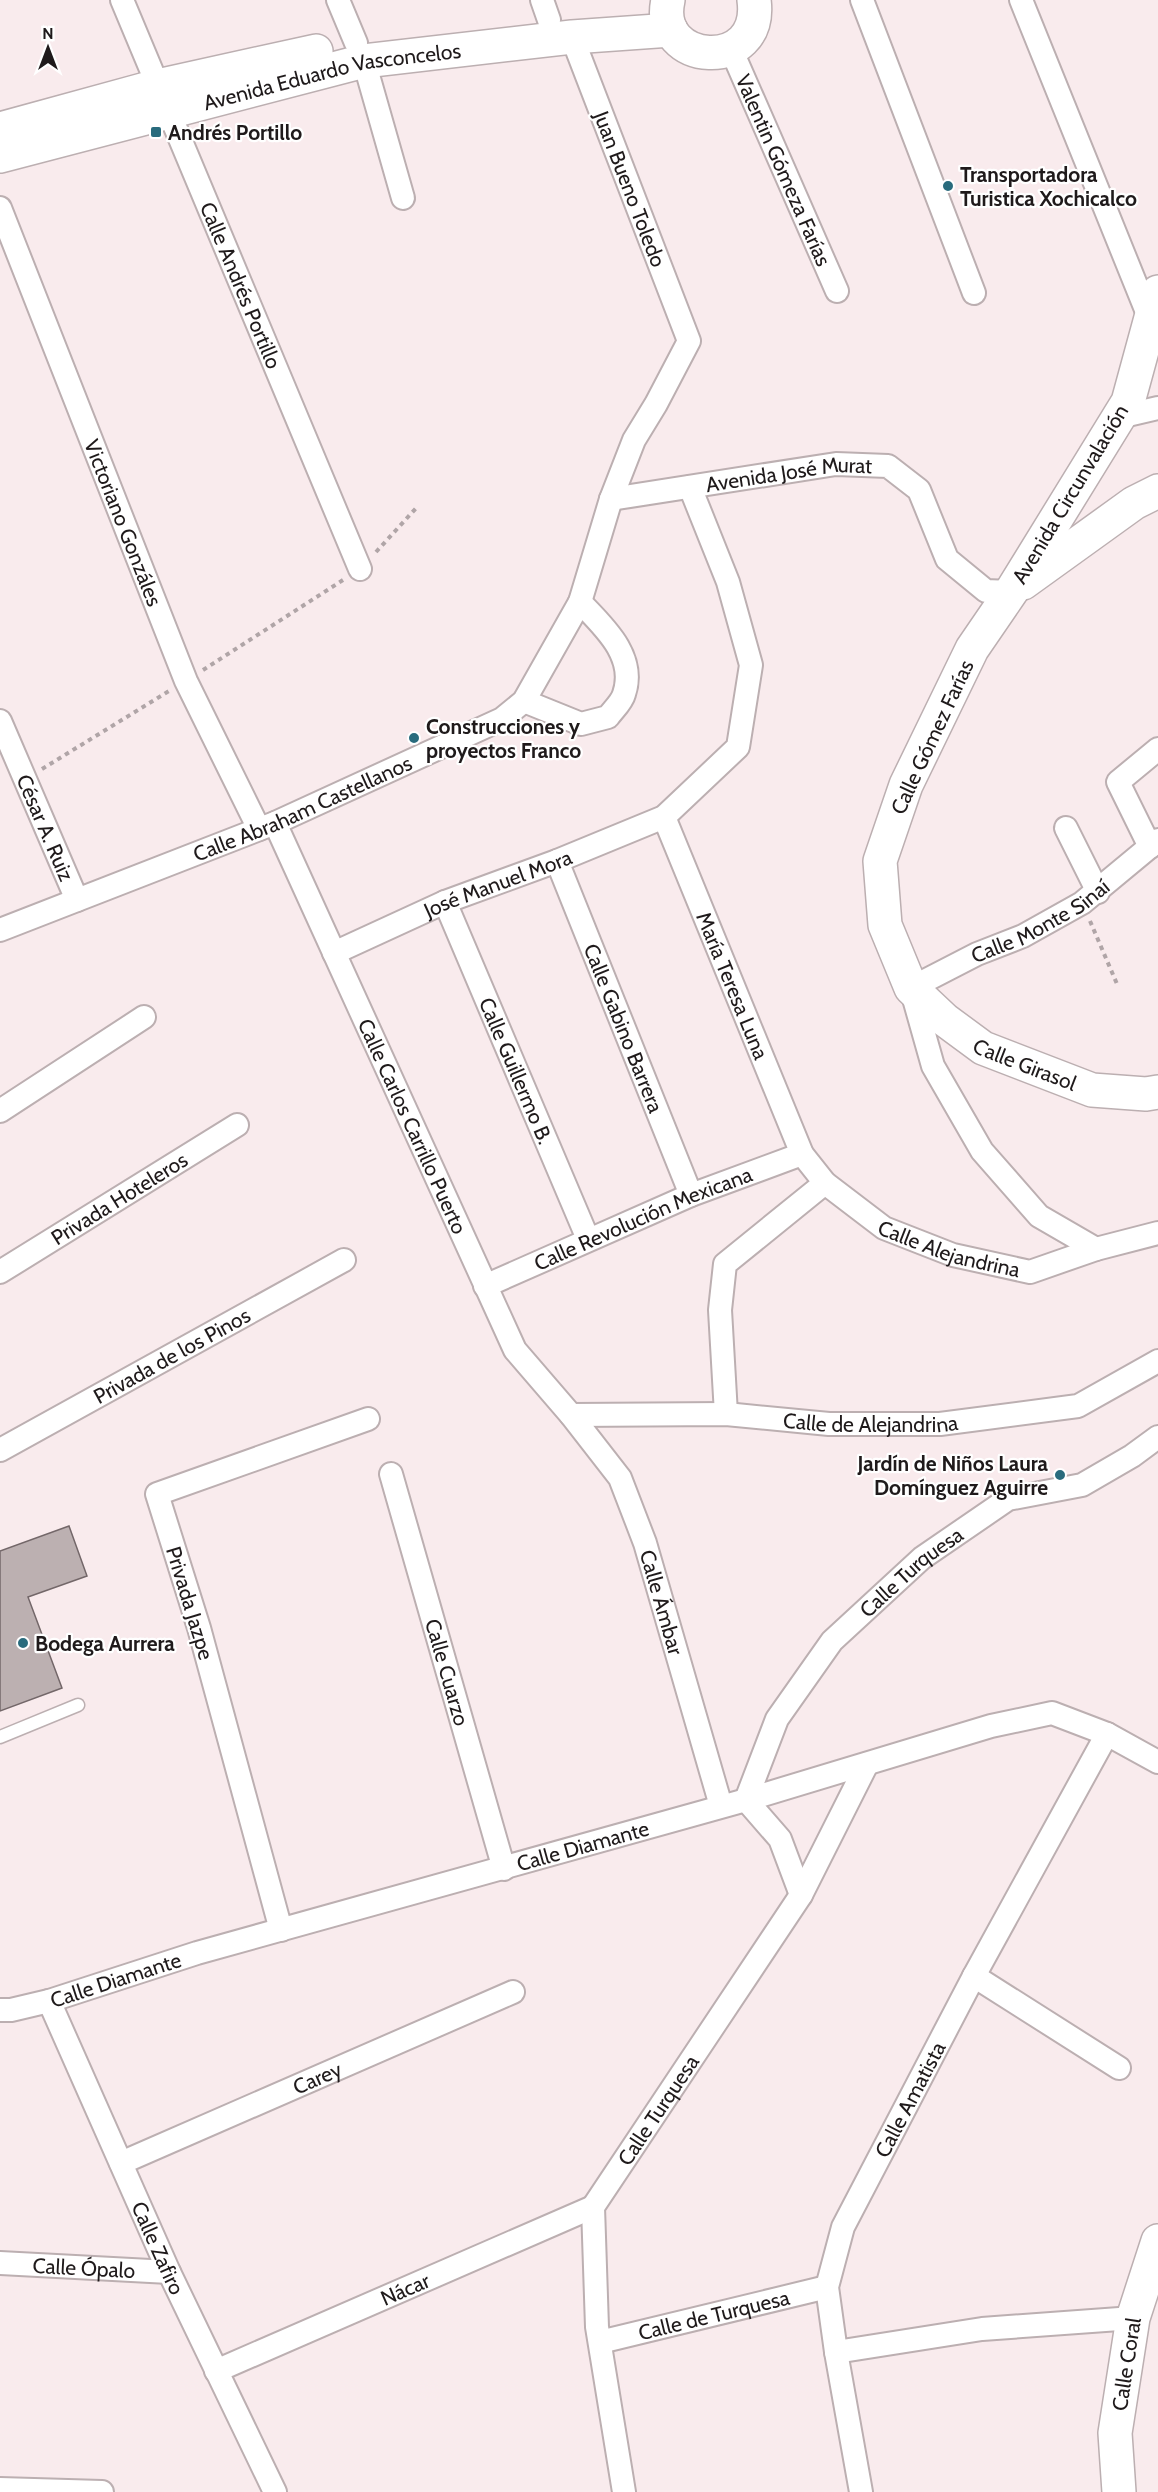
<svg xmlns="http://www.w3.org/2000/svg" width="1158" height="2492" font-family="Cabin,sans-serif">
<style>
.building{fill:#bcb0b1;stroke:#736769;stroke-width:1.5}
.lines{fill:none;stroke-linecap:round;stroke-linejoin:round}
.lane-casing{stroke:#bcafb1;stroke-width:15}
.street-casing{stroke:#bcafb1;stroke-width:26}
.secondary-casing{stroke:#bcafb1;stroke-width:36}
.path{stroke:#b0a5a7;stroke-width:4;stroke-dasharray:4.5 4.5;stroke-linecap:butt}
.lane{stroke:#fff;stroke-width:12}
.street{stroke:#fff;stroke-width:22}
.secondary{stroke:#fff;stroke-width:33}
.poi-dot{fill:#296b7d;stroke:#fff;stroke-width:2}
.labels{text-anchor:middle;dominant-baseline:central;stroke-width:4.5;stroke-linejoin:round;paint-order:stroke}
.street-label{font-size:21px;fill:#1f1a1b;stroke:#fff}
.poi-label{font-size:21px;font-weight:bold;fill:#1f1a1b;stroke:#fff;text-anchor:start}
</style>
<rect width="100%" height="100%" fill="#f9ebed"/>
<path class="building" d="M 69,1526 L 87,1576 L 28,1597 L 62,1688 L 0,1711 L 0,1551 Z"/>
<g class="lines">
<defs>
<path id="lane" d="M 0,1737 L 78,1705"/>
<g id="street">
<path id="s1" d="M 122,0 L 360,569"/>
<path d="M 338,0 L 356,43"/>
<path d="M 542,0 L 549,20"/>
<path d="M 862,0 L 974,293"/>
<path d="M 1021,0 L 1149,317"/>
<path id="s2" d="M 731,49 L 837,291"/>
<path d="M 364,61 L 403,198"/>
<path id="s3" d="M 0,208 L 186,681 L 259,829"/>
<path d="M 1119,417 L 1158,408"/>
<path id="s4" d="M 611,499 L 836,464 L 888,466 L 919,490 L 947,559 L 986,591 L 1011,592"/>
<path d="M 524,701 L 581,724 L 608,717 C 613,710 622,702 624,694 C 637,656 603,626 580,602"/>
<path id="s5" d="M 0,721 L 77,900"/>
<path id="s6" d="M 664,817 L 802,1154 L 825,1183 L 884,1228 L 953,1255 L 1030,1272 L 1096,1249 L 1158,1233"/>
<path id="s7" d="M 275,823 L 515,1350 L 571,1415 L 620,1478 L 645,1543 L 721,1806"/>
<path d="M 1066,828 L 1098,892"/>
<path d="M 1150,847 L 1118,782 L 1158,749"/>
<path id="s8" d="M 557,861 L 691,1195"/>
<path id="s9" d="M 445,902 L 588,1239"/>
<path id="s10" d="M 0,930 L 275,823 L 502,719 L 524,701 L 580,602 L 611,499 L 634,440 L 656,404 L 689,341 L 572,37"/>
<path id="s11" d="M 334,953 L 445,902 L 557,861 L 664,817 L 738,747 L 751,665 L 728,582 L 690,487"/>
<path d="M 0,1111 L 144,1017"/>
<path id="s12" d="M 1096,1249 L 1039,1216 L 982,1151 L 933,1066 L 911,988 L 977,954 L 1023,936 L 1082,903 L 1158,840"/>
<path id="s13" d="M 0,1272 L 237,1125"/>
<path id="s14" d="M 485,1286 L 691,1195 L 802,1154"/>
<path d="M 726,1414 L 720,1310 L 725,1264 L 825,1183"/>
<path id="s15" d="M 571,1415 L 726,1414 L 829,1424 L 940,1424 L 1078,1406 L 1158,1361"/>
<path id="s16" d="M 0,1450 L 344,1260"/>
<path id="s17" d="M 391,1474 L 504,1869"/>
<path id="s18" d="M 801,1895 L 780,1839 L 746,1800 L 777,1719 L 832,1641 L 922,1558 L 1008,1499 L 1082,1485 L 1132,1456 L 1158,1437"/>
<path d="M 281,1930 L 199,1628 L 157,1494 L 368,1419"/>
<path d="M 974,1976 L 1119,2068"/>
<path id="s19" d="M 49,2001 L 169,2272 L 275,2492"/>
<path id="s20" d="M 0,2010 L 11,2010 L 49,2001 L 197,1953 L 746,1800 L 991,1726 L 1052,1713 L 1107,1734 L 1158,1762"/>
<path id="s21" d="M 121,2163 L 513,1992"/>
<path id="s22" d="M 0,2263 L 169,2272"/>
<path id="s23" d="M 600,2342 L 827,2287"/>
<path d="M 836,2352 L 982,2329 L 1133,2318"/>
<path id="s24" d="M 216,2371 L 593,2207"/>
<path d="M 0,2489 L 102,2492"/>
<path id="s25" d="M 624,2492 L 597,2327 L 593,2207 L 801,1895 L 867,1764"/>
<path id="s26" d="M 861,2492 L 836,2352 L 827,2287 L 843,2227 L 974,1976 L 1107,1734"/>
</g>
<g id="secondary">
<path d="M 668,0 C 653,66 764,74 754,0"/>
<path d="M 0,129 L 157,86 L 316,51"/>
<path id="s27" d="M 0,156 L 364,61 L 572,37 L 671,30"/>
<path id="s28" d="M 1158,292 L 1128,402 L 1011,592 L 972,649 L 906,785 L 880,861 L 885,925 L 911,988 L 945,1020 L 983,1048 L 1092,1090 L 1146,1094 L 1158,1092"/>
<path d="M 1023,583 L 1134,503 L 1158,491"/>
<path id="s29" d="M 1119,2492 L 1115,2433 L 1133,2318 L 1158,2241"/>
</g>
</defs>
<use href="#lane" class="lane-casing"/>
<use href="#street" class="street-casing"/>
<use href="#secondary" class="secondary-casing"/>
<g class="path">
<path d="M 376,552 L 418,506"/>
<path d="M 203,670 L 343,580"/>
<path d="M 42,769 L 169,691"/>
<path d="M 1090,921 L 1117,984"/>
</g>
<use href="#lane" class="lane"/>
<use href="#street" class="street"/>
<use href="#secondary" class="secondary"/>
</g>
<g class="poi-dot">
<rect x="150" y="126" width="12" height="12" rx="3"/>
<circle cx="948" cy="186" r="6"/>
<circle cx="414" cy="738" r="6"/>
<circle cx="1060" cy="1475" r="6"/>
<circle cx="23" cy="1643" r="6"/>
</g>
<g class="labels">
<g class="street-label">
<text stroke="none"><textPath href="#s27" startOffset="342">Avenida Eduardo Vasconcelos</textPath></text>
<text stroke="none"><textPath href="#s2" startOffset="132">Valentin Gómeza Farías</textPath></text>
<text transform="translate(630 189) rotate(69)">Juan Bueno Toledo</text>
<text stroke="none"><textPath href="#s1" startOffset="309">Calle Andrés Portillo</textPath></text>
<text stroke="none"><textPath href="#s4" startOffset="180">Avenida José Murat</textPath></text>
<text transform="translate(1070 494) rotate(-59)">Avenida Circunvalación</text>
<text stroke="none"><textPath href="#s3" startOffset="338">Victoriano Gonzáles</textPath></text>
<text transform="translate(932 737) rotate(-65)">Calle Gómez Farías</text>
<text stroke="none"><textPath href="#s10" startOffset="326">Calle Abraham Castellanos</textPath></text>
<text stroke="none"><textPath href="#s5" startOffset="116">César A. Ruiz</textPath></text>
<text stroke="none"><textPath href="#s11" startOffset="178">José Manuel Mora</textPath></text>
<text stroke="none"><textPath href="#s12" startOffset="477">Calle Monte Sinaí</textPath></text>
<text stroke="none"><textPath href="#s6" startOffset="182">María Teresa Luna</textPath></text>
<text stroke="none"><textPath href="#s8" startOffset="180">Calle Gabino Barrera</textPath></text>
<text stroke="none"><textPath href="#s28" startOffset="909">Calle Girasol</textPath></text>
<text stroke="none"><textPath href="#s9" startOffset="183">Calle Guillermo B.</textPath></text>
<text stroke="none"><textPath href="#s7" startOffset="333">Calle Carlos Carrillo Puerto</textPath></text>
<text stroke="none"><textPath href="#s13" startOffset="140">Privada Hoteleros</textPath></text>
<text stroke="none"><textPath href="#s14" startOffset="172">Calle Revolución Mexicana</textPath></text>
<text stroke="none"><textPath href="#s6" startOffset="544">Calle Alejandrina</textPath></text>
<text stroke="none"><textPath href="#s16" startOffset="196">Privada de los Pinos</textPath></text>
<text stroke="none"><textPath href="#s15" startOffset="300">Calle de Alejandrina</textPath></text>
<text stroke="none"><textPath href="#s18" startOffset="399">Calle Turquesa</textPath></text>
<text transform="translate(190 1603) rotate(73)">Privada Jazpe</text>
<text stroke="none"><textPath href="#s7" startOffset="876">Calle Ámbar</textPath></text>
<text stroke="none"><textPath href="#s17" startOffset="206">Calle Cuarzo</textPath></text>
<text stroke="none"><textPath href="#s20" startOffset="606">Calle Diamante</textPath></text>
<text stroke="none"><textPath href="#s20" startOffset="120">Calle Diamante</textPath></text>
<text stroke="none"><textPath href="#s21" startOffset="214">Carey</textPath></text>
<text stroke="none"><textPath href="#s26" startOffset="414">Calle Amatista</textPath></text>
<text stroke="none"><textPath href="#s25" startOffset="404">Calle Turquesa</textPath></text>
<text stroke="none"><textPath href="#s19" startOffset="270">Calle Zafiro</textPath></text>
<text stroke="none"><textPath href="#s22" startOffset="84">Calle Ópalo</textPath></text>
<text stroke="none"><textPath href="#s24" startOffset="206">Nácar</textPath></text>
<text stroke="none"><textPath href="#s23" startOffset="117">Calle de Turquesa</textPath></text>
<text stroke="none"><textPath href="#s29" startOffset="129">Calle Coral</textPath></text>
</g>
<g class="poi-label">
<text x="168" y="132">Andrés Portillo</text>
<text x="960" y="174">Transportadora<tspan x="960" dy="24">Turistica Xochicalco</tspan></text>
<text x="426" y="726">Construcciones y<tspan x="426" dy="24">proyectos Franco</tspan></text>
<text x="1048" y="1463" text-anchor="end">Jardín de Niños Laura<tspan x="1048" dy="24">Domínguez Aguirre</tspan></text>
<text x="35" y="1643">Bodega Aurrera</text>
</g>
</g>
<g transform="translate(48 48)" stroke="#ffffff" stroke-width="4.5" paint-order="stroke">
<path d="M0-4.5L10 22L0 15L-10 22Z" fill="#1f1a1b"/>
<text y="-9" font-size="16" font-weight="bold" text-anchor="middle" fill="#1f1a1b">N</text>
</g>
</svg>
